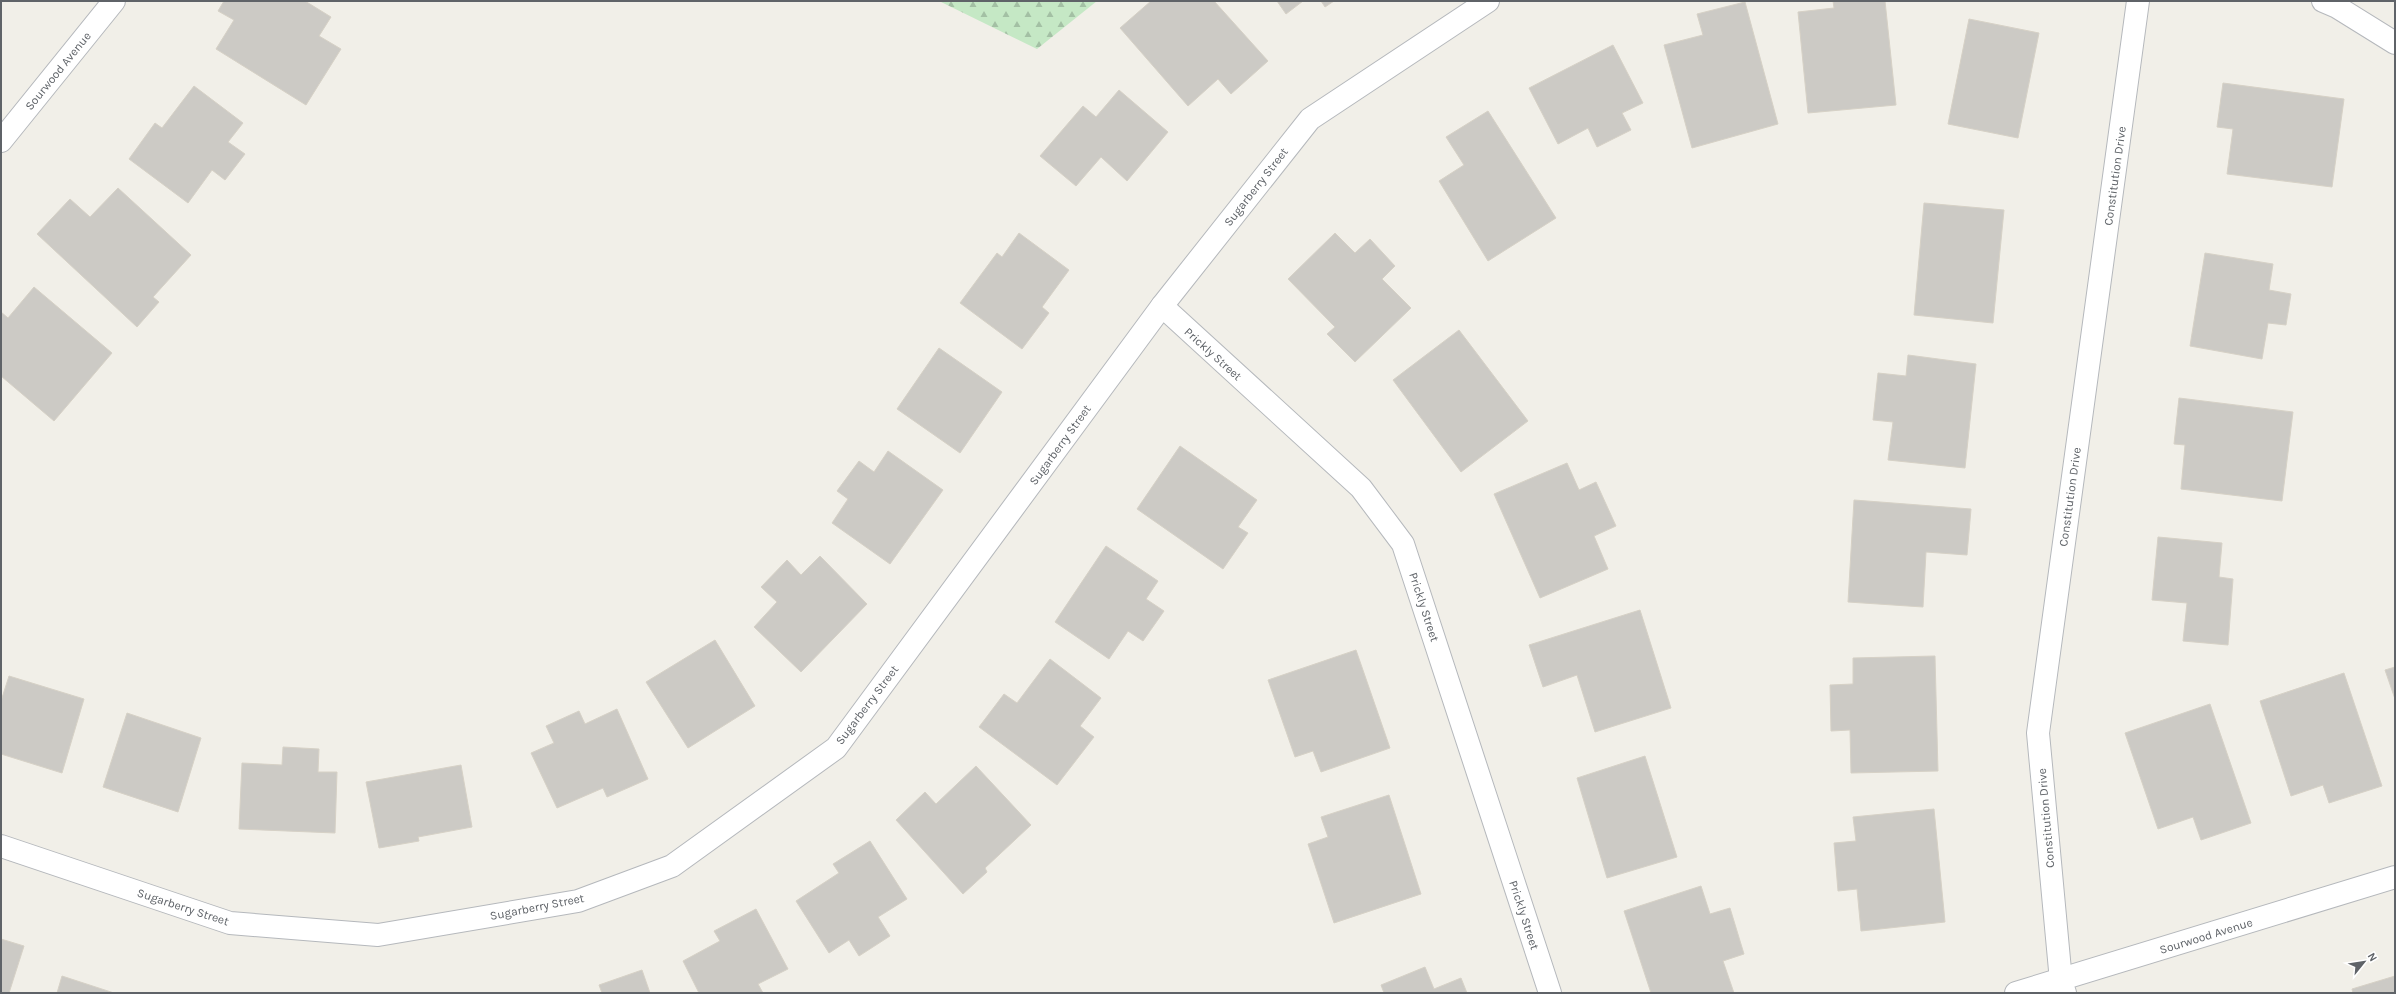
<svg xmlns="http://www.w3.org/2000/svg" width="2396" height="994" font-family="Karla,sans-serif">
<style>
.forest{fill:url(#forest-firs)}
.building{fill:#cccac5;stroke:#d6d1c6}
.lines{fill:none;stroke-linecap:round;stroke-linejoin:round}
.minor-casing{stroke:#b5b8bc;stroke-width:24}
.tertiary-casing{stroke:#b5b8bc;stroke-width:24}
.minor{stroke:#fff;stroke-width:22}
.tertiary{stroke:#fff;stroke-width:22}
.labels{text-anchor:middle;dominant-baseline:central;stroke-width:3.5;stroke-linejoin:round;paint-order:stroke}
.street-label{font-size:12px;fill:#5f6368;stroke:#fff}
</style>
<defs>
<pattern id="forest-firs" width="22" height="20" patternUnits="userSpaceOnUse"><rect width="22" height="20" fill="#c5e8c5"/><path d="M5 1l3.5 6h-7zM16 11l3.5 6h-7z" fill="#a3c0a4"/></pattern>
</defs>
<rect width="100%" height="100%" fill="#f1efe8"/>
<path class="forest" d="M 939,1 L 1097,1 L 1037,49 Z"/>
<g class="building">
<path d="M 224,1 L 305,1 L 331,17 L 319,36 L 341,49 L 306,105 L 216,49 L 234,20 L 218,11 Z"/>
<path d="M 1151,1 L 1214,1 L 1268,61 L 1231,94 L 1218,79 L 1188,106 L 1120,28 Z"/>
<path d="M 1277,1 L 1303,1 L 1286,14 Z"/>
<path d="M 1321,1 L 1334,1 L 1325,7 Z"/>
<path d="M 1833,1 L 1885,1 L 1896,105 L 1808,113 L 1798,12 L 1834,8 Z"/>
<path d="M 1745,2 L 1778,124 L 1692,148 L 1664,45 L 1703,35 L 1697,14 Z"/>
<path d="M 1969,19 L 2039,33 L 2018,138 L 1948,124 Z"/>
<path d="M 1613,45 L 1643,103 L 1622,113 L 1631,130 L 1597,147 L 1588,128 L 1558,144 L 1529,88 Z"/>
<path d="M 2223,83 L 2344,99 L 2332,187 L 2227,174 L 2233,129 L 2217,127 Z"/>
<path d="M 194,86 L 243,123 L 228,142 L 245,154 L 225,180 L 212,170 L 188,203 L 129,159 L 155,123 L 162,128 Z"/>
<path d="M 1119,90 L 1168,132 L 1127,181 L 1101,157 L 1076,186 L 1040,156 L 1083,106 L 1096,117 Z"/>
<path d="M 1488,111 L 1556,218 L 1488,261 L 1439,181 L 1464,165 L 1446,137 Z"/>
<path d="M 118,188 L 191,255 L 153,297 L 159,302 L 137,327 L 37,234 L 70,199 L 90,217 Z"/>
<path d="M 1924,203 L 2004,210 L 1993,323 L 1914,315 Z"/>
<path d="M 1019,233 L 1069,270 L 1042,307 L 1049,313 L 1022,349 L 960,303 L 997,253 L 1002,257 Z"/>
<path d="M 1335,233 L 1355,253 L 1370,239 L 1395,266 L 1382,279 L 1411,308 L 1355,362 L 1327,334 L 1335,327 L 1288,279 Z"/>
<path d="M 2205,253 L 2273,264 L 2269,290 L 2291,294 L 2286,325 L 2268,323 L 2262,359 L 2190,346 Z"/>
<path d="M 34,287 L 112,353 L 54,421 L 1,376 L 1,312 L 8,318 Z"/>
<path d="M 1459,330 L 1528,421 L 1461,472 L 1393,380 Z"/>
<path d="M 939,348 L 1002,392 L 960,453 L 897,409 Z"/>
<path d="M 1908,355 L 1976,364 L 1965,468 L 1888,460 L 1893,422 L 1873,420 L 1878,373 L 1906,376 Z"/>
<path d="M 2179,398 L 2293,412 L 2282,501 L 2181,489 L 2185,445 L 2174,444 Z"/>
<path d="M 1180,446 L 1257,500 L 1238,527 L 1248,533 L 1223,569 L 1137,509 Z"/>
<path d="M 888,451 L 943,490 L 890,564 L 832,523 L 848,499 L 837,491 L 859,461 L 874,472 Z"/>
<path d="M 1567,463 L 1579,490 L 1596,482 L 1616,526 L 1594,536 L 1608,569 L 1540,598 L 1494,494 Z"/>
<path d="M 1854,500 L 1971,509 L 1967,555 L 1926,552 L 1923,607 L 1848,602 Z"/>
<path d="M 2158,537 L 2222,543 L 2219,577 L 2233,579 L 2228,645 L 2183,641 L 2187,603 L 2152,600 Z"/>
<path d="M 1106,546 L 1158,581 L 1146,599 L 1164,611 L 1143,641 L 1128,631 L 1109,659 L 1055,622 Z"/>
<path d="M 820,556 L 867,604 L 801,672 L 754,627 L 777,602 L 761,587 L 787,560 L 801,575 Z"/>
<path d="M 1640,610 L 1671,708 L 1595,732 L 1577,675 L 1543,687 L 1529,645 Z"/>
<path d="M 715,640 L 755,706 L 688,748 L 646,682 Z"/>
<path d="M 1356,650 L 1390,748 L 1321,772 L 1313,751 L 1295,757 L 1268,680 Z"/>
<path d="M 1935,656 L 1938,771 L 1851,773 L 1850,730 L 1831,731 L 1830,685 L 1853,684 L 1853,658 Z"/>
<path d="M 1050,659 L 1101,698 L 1080,726 L 1094,737 L 1057,785 L 979,727 L 1004,694 L 1017,703 Z"/>
<path d="M 2395,667 L 2395,699 L 2385,670 Z"/>
<path d="M 2344,673 L 2382,786 L 2329,803 L 2323,785 L 2291,796 L 2260,701 Z"/>
<path d="M 9,676 L 84,699 L 62,773 L 1,754 L 1,701 Z"/>
<path d="M 2210,704 L 2251,823 L 2201,840 L 2193,817 L 2158,829 L 2125,733 Z"/>
<path d="M 617,709 L 648,779 L 607,797 L 603,788 L 557,808 L 531,753 L 554,743 L 546,726 L 579,711 L 585,724 Z"/>
<path d="M 127,713 L 201,738 L 178,812 L 103,787 Z"/>
<path d="M 283,747 L 319,749 L 318,772 L 337,772 L 335,833 L 239,829 L 242,763 L 282,765 Z"/>
<path d="M 1645,756 L 1677,857 L 1607,878 L 1577,778 Z"/>
<path d="M 461,765 L 472,827 L 418,837 L 419,841 L 379,848 L 366,782 Z"/>
<path d="M 976,766 L 1031,825 L 985,868 L 987,872 L 963,894 L 896,820 L 925,792 L 936,804 Z"/>
<path d="M 1389,795 L 1421,894 L 1334,923 L 1308,844 L 1328,837 L 1321,817 Z"/>
<path d="M 1934,809 L 1945,922 L 1861,931 L 1857,889 L 1838,891 L 1834,843 L 1856,841 L 1853,817 Z"/>
<path d="M 870,841 L 907,899 L 878,917 L 890,936 L 859,956 L 849,940 L 829,953 L 796,901 L 839,873 L 833,864 Z"/>
<path d="M 1701,886 L 1710,914 L 1730,908 L 1744,954 L 1723,961 L 1734,993 L 1651,993 L 1624,911 Z"/>
<path d="M 756,909 L 788,969 L 758,984 L 763,993 L 699,993 L 683,961 L 720,941 L 714,931 Z"/>
<path d="M 1,939 L 24,946 L 9,993 L 1,993 Z"/>
<path d="M 1425,967 L 1434,989 L 1461,978 L 1467,993 L 1384,993 L 1381,985 Z"/>
<path d="M 642,970 L 650,993 L 602,993 L 599,985 Z"/>
<path d="M 62,976 L 114,993 L 57,993 Z"/>
<path d="M 2395,976 L 2395,993 L 2353,993 L 2352,989 Z"/>
</g>
<g class="lines">
<defs>
<g id="minor">
<path d="M 2323,1 L 2337,7 L 2395,43"/>
<path d="M 1,141 L 114,1"/>
<path d="M 1162,306 L 1361,488 L 1403,544 L 1550,993"/>
<path d="M 1,846 L 230,923 L 378,935 L 578,901 L 672,866 L 836,748 L 1162,306 L 1310,119 L 1488,1"/>
<path d="M 2016,993 L 2395,877"/>
</g>
<path id="tertiary" d="M 2065,993 L 2061,981 L 2038,733 L 2138,1"/>
</defs>
<use href="#minor" class="minor-casing"/>
<use href="#tertiary" class="tertiary-casing"/>
<use href="#minor" class="minor"/>
<use href="#tertiary" class="tertiary"/>
</g>
<g class="labels">
<g class="street-label">
<text transform="translate(58 71) rotate(-51)">Sourwood Avenue</text>
<text transform="translate(2115 176) rotate(-82)">Constitution Drive</text>
<text transform="translate(1256 187) rotate(-52)">Sugarberry Street</text>
<text transform="translate(1213 354) rotate(42)">Prickly Street</text>
<text transform="translate(1060 445) rotate(-54)">Sugarberry Street</text>
<text transform="translate(2070 497) rotate(-82)">Constitution Drive</text>
<text transform="translate(1424 607) rotate(72)">Prickly Street</text>
<text transform="translate(867 705) rotate(-53)">Sugarberry Street</text>
<text transform="translate(2046 818) rotate(-95)">Constitution Drive</text>
<text transform="translate(183 907) rotate(18)">Sugarberry Street</text>
<text transform="translate(537 907) rotate(-11)">Sugarberry Street</text>
<text transform="translate(1524 915) rotate(72)">Prickly Street</text>
<text transform="translate(2206 936) rotate(-17)">Sourwood Avenue</text>
</g>
</g>
<rect width="2396" height="994" fill="none" stroke="#5f6368" stroke-width="4"/>
<g transform="translate(2364 962) rotate(60)" stroke="#ffffff" stroke-width="3" paint-order="stroke">
<path d="M0-3L7 15L0 10L-7 15Z" fill="#5f6368"/>
<text y="-6" font-size="11" font-weight="bold" text-anchor="middle" fill="#5f6368">N</text>
</g>
</svg>
